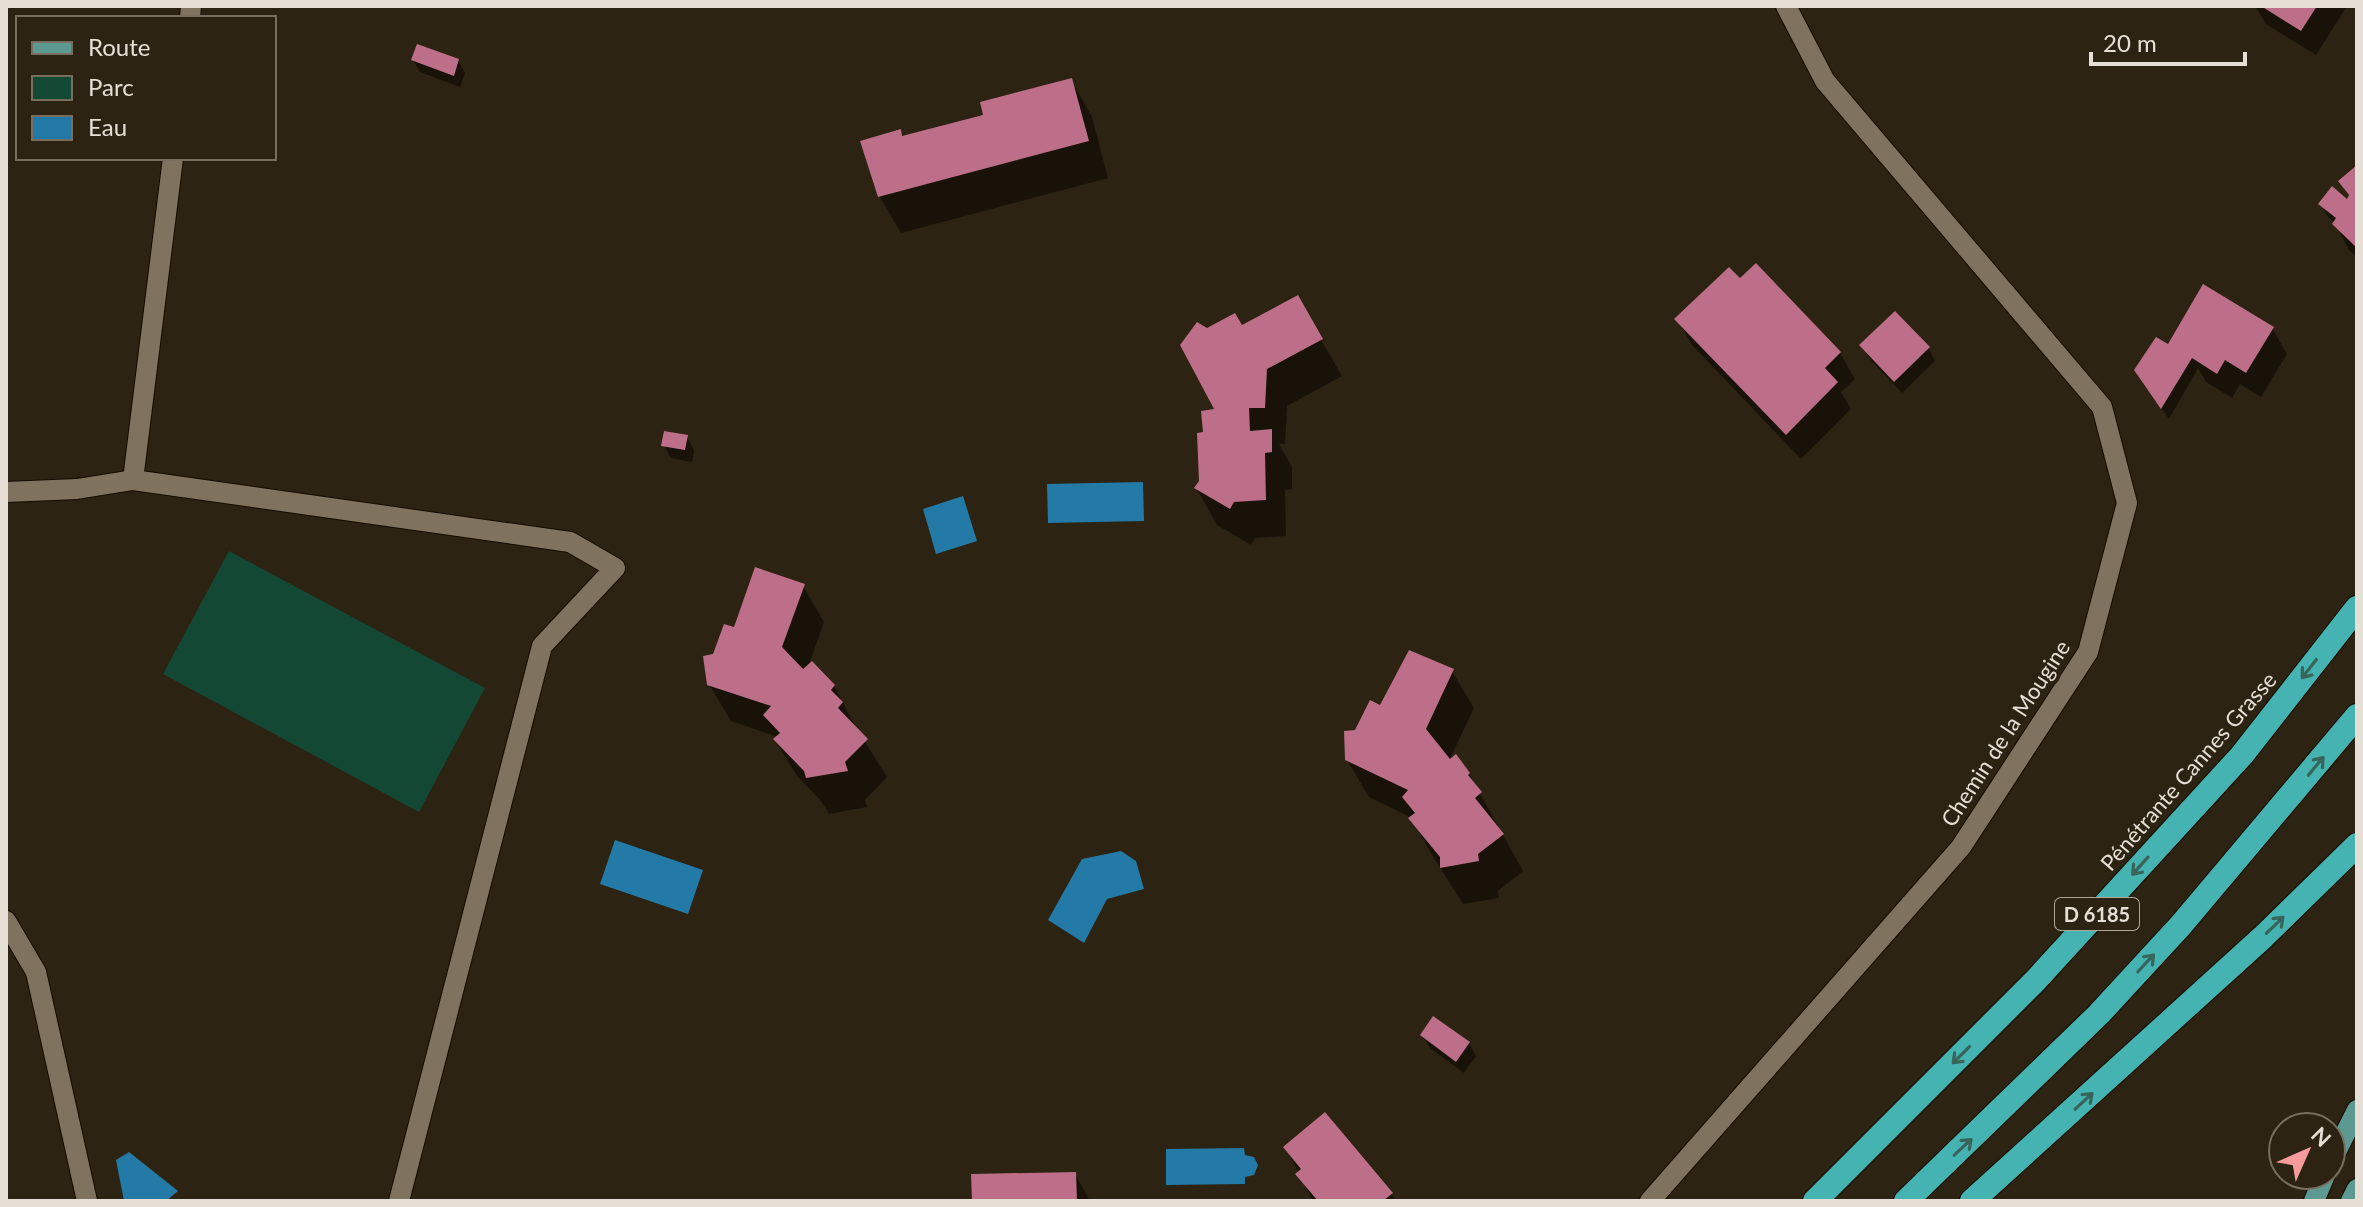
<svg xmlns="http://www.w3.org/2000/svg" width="2363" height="1207" font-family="Lato,sans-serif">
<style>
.green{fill:#134835}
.water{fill:#247aa6}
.shadow{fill:#0007}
.building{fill:#bd6e88}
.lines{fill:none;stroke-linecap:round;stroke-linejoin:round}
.minor-casing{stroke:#150c01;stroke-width:22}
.major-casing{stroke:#150c01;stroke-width:22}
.highway-casing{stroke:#150c01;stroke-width:26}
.minor{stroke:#7f735f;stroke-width:20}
.major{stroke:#5c9990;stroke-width:20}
.highway{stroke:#45b3b1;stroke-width:24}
.oneway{stroke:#38645a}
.labels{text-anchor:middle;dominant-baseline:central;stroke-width:8;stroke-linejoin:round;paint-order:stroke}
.shield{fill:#2d2312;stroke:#aea79a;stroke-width:2}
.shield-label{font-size:20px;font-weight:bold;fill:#e6dfd5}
.street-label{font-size:22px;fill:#e6dfd5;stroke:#2d2312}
</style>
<rect width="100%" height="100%" fill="#2d2312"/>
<path class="green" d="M 229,551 L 485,688 L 419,812 L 163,674 Z"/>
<g class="water">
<path d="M 1143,482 L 1144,521 L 1048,523 L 1047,484 Z"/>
<path d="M 963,496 L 977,541 L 936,554 L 923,509 Z"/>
<path d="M 615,840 L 703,870 L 688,914 L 600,884 Z"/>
<path d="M 1121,851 L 1136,861 L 1144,889 L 1107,899 L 1084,943 L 1048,920 L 1082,859 Z"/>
<path d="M 1244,1148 L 1245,1155 L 1254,1157 L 1258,1165 L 1254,1175 L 1245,1177 L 1245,1184 L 1166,1185 L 1166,1149 Z"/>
<path d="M 129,1152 L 178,1191 L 166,1201 L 124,1201 L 116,1160 Z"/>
</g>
<g class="shadow">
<path d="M 2255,6 L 2347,6 L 2316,55 L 2266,24 Z"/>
<path d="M 413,60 L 458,60 L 465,73 L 460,87 L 420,72 Z"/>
<path d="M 1071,80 L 1092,117 L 1108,178 L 901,233 L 880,197 L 863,142 L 900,132 L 903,138 L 985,117 Z"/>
<path d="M 2357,168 L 2357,257 L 2349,250 L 2335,223 L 2328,217 L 2321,204 L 2348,201 L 2350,198 L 2340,182 Z"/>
<path d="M 1297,298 L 1342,376 L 1287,406 L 1285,444 L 1279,444 L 1292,467 L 1292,489 L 1285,490 L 1286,536 L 1255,538 L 1251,545 L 1217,525 L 1196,488 L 1201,482 L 1207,434 L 1216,418 L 1207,331 L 1241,327 Z"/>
<path d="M 1677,319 L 1840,353 L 1855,379 L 1841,392 L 1851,409 L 1801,459 L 1692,345 Z"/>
<path d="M 2272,328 L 2287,354 L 2261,397 L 2240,384 L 2232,398 L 2206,382 L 2198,368 L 2169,419 L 2144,383 L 2169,347 Z"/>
<path d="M 1862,346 L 1928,348 L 1935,361 L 1902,393 L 1869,358 Z"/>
<path d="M 687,437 L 694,450 L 692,462 L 671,458 L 664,445 Z"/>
<path d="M 803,586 L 824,622 L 810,662 L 834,686 L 854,724 L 887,777 L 865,800 L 867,807 L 829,814 L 821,801 L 797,776 L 775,740 L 778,737 L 731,721 L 709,684 L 716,655 L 735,630 Z"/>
<path d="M 1452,671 L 1474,708 L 1447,765 L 1469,774 L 1523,871 L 1498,891 L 1499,898 L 1463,904 L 1432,855 L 1412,818 L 1369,797 L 1347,760 L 1356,732 L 1379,707 Z"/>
<path d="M 1423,1035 L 1469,1043 L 1476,1056 L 1464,1073 L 1430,1048 Z"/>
<path d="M 1325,1115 L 1392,1194 L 1395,1201 L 1313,1201 L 1286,1148 Z"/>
<path d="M 1075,1174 L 1090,1201 L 974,1201 Z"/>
</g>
<g class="building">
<path d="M 2261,6 L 2317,6 L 2301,31 Z"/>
<path d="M 417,44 L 459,59 L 454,76 L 411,60 Z"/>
<path d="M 1072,78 L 1089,141 L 878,197 L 860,141 L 901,129 L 902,136 L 983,115 L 980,102 Z"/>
<path d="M 2357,165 L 2357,248 L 2332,224 L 2336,218 L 2318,204 L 2332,186 L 2347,199 L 2349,195 L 2338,181 Z"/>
<path d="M 1756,263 L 1841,352 L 1825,368 L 1838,382 L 1786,435 L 1674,319 L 1729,267 L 1740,278 Z"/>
<path d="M 2203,284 L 2274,327 L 2246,373 L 2225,360 L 2217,374 L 2192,358 L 2161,409 L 2134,370 L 2156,337 L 2168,344 Z"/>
<path d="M 1298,295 L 1323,339 L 1267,369 L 1265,408 L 1249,408 L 1250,431 L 1272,429 L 1272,452 L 1265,453 L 1266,500 L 1234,502 L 1230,509 L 1194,488 L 1199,481 L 1197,433 L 1203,432 L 1201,411 L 1214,409 L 1180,345 L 1197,322 L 1207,328 L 1235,313 L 1242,325 Z"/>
<path d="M 1895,311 L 1930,347 L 1894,382 L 1859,345 Z"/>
<path d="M 664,431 L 688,435 L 685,450 L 661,446 Z"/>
<path d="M 755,567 L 805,584 L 782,647 L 803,669 L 812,661 L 835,685 L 831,690 L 843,702 L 838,708 L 868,739 L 845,762 L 848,771 L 806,778 L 804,771 L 773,739 L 780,733 L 763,715 L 771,706 L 707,685 L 703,656 L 713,654 L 724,624 L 734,627 Z"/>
<path d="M 1409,650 L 1454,669 L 1426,729 L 1450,759 L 1456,754 L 1470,773 L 1468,775 L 1482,792 L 1475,798 L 1504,834 L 1478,854 L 1479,861 L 1440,868 L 1440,857 L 1408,818 L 1415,813 L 1402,797 L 1408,790 L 1345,760 L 1344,731 L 1355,730 L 1370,700 L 1380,705 Z"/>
<path d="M 1433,1016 L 1470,1042 L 1456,1062 L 1420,1035 Z"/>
<path d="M 1325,1112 L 1393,1193 L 1383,1201 L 1318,1201 L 1295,1174 L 1301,1169 L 1283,1147 Z"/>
<path d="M 1076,1172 L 1077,1201 L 972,1201 L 971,1174 Z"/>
</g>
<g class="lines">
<defs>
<g id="minor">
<path d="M 190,18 L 191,6"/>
<path d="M 173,158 L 133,480 L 570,542 L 615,568 L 542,646 L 399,1201"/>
<path d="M 6,492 L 77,489 L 133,480"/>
<path d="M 6,921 L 36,972 L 87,1201"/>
<path d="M 1650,1201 L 1961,847 L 2088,652 L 2127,503 L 2102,407 L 1825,81 L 1786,6"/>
</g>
<g id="major">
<path d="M 2331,1162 L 2357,1110"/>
<path d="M 2314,1201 L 2325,1175"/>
<path d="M 2351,1201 L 2357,1189"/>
</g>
<g id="highway">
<path d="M 1815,1201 L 2036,980 L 2242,755 L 2357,608"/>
<path d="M 1906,1201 L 2099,1014 L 2181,925 L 2357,716"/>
<path d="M 1972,1201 L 2263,937 L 2357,845"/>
</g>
</defs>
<use href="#minor" class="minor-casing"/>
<use href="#major" class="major-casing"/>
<use href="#highway" class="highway-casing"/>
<use href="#minor" class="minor"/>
<use href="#major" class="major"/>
<use href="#highway" class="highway"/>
</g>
<defs><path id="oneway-shaft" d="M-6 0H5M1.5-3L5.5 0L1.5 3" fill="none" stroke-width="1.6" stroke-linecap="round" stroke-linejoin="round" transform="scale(2)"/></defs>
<g class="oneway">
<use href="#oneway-shaft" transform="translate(2309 669) rotate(128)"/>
<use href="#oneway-shaft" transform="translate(2316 766) rotate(-50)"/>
<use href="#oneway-shaft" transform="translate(2140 866) rotate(132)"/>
<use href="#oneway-shaft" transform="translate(2275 925) rotate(-44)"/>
<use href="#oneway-shaft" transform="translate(2146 963) rotate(-47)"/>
<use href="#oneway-shaft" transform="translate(1961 1055) rotate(135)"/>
<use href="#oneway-shaft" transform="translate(2084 1101) rotate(-43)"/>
<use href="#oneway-shaft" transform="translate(1963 1147) rotate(-43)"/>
</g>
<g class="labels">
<rect class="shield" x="2055" y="898" width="84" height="32" rx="6"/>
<g class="shield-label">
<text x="2097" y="914">D 6185</text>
</g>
<g class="street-label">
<text transform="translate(2005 733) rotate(-57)">Chemin de la Mougine</text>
<text transform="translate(2188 771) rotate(-49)">Pénétrante Cannes Grasse</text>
</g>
</g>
<rect width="2363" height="1207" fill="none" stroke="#e6dfd5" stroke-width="16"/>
<rect x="16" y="16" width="260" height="144" fill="#2d2312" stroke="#776e60" stroke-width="2"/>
<rect x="32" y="42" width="40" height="12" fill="#5c9990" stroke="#776e60" stroke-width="2"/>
<text x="88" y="56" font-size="24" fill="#e6dfd5">Route</text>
<rect x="32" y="76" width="40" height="24" fill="#134835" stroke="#776e60" stroke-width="2"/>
<text x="88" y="96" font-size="24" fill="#e6dfd5">Parc</text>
<rect x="32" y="116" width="40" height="24" fill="#247aa6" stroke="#776e60" stroke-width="2"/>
<text x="88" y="136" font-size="24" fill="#e6dfd5">Eau</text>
<g transform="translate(2307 1151) rotate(45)"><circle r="38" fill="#2d2312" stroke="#776e60" stroke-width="2"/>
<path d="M0-6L14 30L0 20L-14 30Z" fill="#f59b9b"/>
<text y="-12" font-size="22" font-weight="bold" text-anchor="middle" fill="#e6dfd5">N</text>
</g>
<path d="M2091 52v12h154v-12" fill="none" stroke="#e6dfd5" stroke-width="4"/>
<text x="2103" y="52" font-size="24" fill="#e6dfd5" stroke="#2d2312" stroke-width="6" paint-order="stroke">20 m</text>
</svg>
